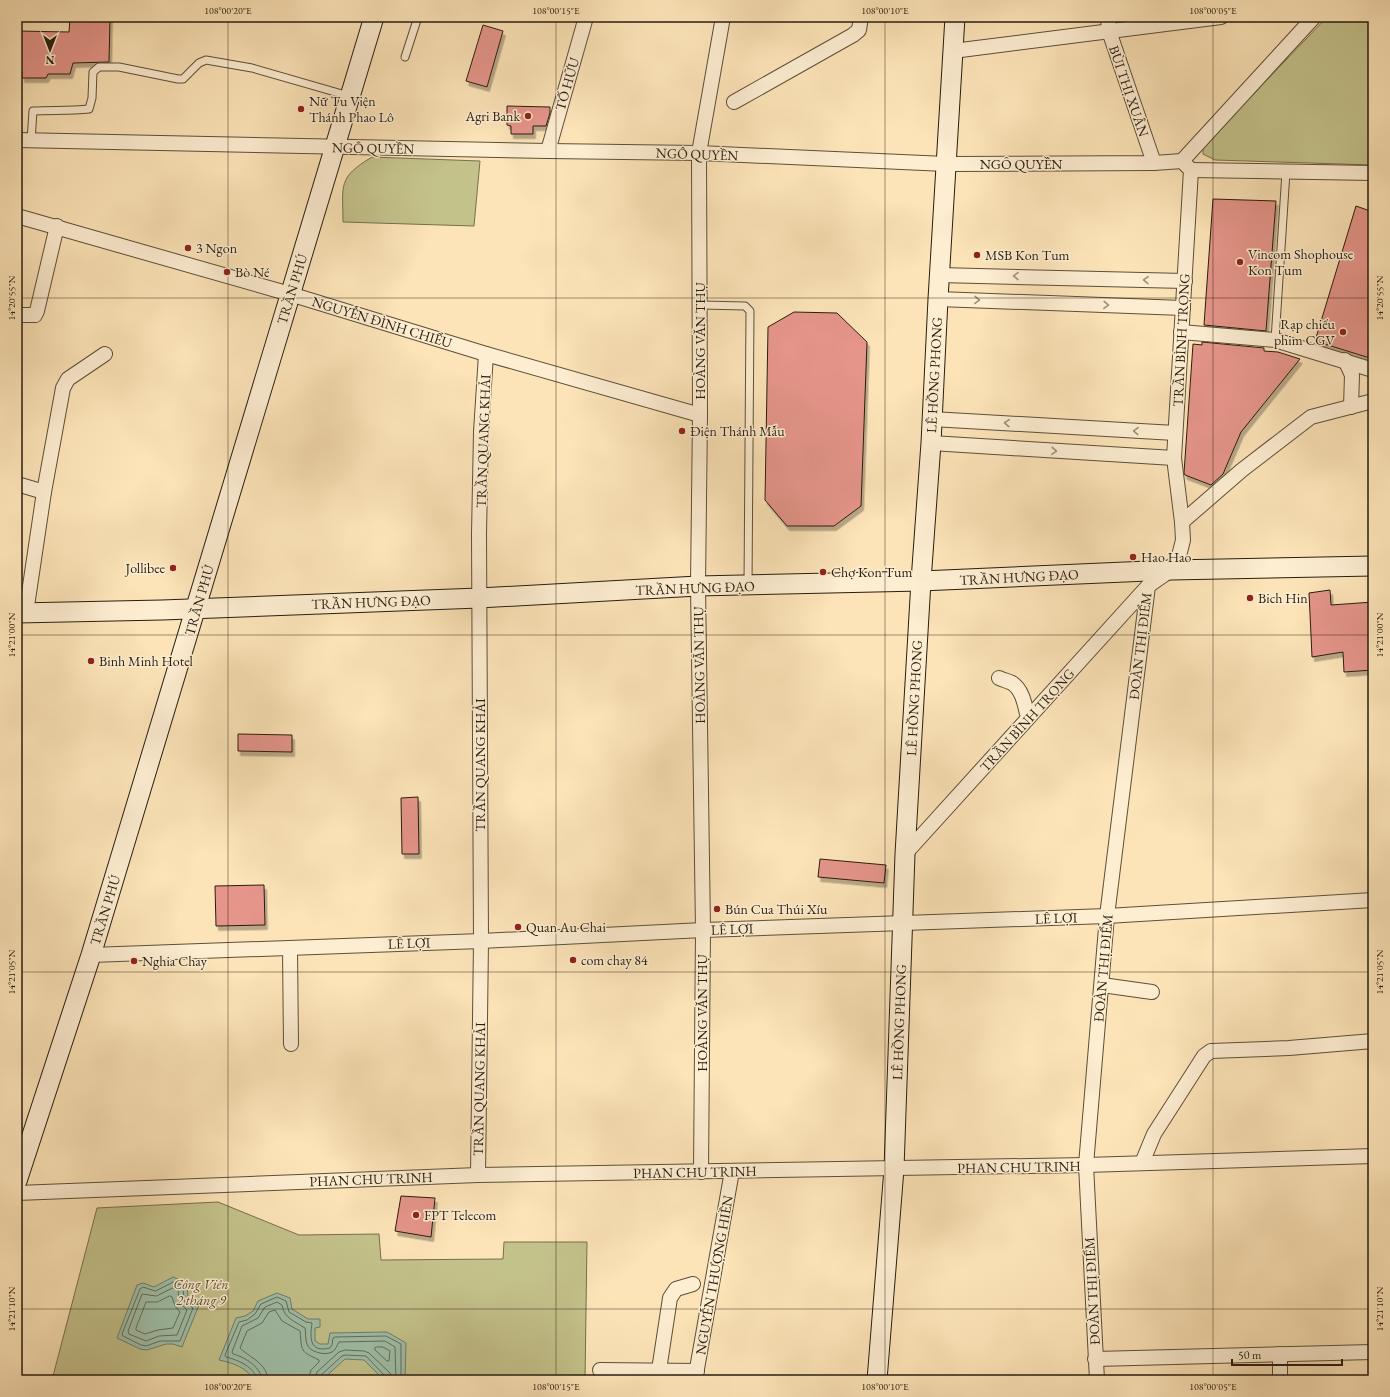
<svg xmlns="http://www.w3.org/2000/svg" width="1390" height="1397" font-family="'EB Garamond',serif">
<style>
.green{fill:#c4c28b;stroke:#76704c}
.water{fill:#a0bfa8;stroke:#707e6a}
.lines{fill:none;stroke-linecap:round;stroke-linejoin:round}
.shore{stroke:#646e5b;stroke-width:1}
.building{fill:#e5958a;stroke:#281d0e;filter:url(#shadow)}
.lane-casing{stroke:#5d4f38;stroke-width:9}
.street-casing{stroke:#5d4f38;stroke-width:16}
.secondary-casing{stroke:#281d0e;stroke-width:21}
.lane{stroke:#fdedd1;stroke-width:7}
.street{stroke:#fdedd1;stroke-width:14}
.secondary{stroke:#fdedd1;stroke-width:19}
.oneway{stroke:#9d8f79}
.ticks{fill:none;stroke:#281d0e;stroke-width:1;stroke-opacity:0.45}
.poi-dot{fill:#8f2418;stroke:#fdedd1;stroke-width:1.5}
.labels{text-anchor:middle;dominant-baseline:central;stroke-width:3;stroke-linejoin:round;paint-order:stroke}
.street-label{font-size:14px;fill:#281d0e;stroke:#fdedd1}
.poi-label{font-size:14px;fill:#281d0e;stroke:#fdedd1;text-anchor:start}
.park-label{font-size:14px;font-style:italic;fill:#574f34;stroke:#fdedd1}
.neatline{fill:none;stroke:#281d0e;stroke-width:1.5}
.ticks-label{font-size:10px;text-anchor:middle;fill:#281d0e}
</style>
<defs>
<filter id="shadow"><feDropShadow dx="2.5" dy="4.5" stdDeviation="0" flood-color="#0004"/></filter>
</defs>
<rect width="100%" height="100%" fill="#fce4b8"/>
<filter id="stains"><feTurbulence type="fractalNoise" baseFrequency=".005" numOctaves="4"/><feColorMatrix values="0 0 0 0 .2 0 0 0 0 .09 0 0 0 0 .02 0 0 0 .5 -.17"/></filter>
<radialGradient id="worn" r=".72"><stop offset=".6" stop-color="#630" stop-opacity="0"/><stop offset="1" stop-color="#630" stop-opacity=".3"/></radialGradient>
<g class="green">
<path d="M 1327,17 L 1373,17 L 1373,165 L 1215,160 L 1203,154 L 1203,147 Z"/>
<path d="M 372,157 L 480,161 L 474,226 L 343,222 C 343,185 337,178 372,157 Z"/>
<path d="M 218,1202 L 299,1235 L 379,1234 L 381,1260 L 503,1259 L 504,1242 L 587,1242 L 585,1380 L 52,1380 L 97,1208 Z"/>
</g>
<g class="water">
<path d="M 173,1277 L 187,1283 L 188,1299 L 199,1305 L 182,1347 L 173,1344 L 166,1344 L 147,1350 L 140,1349 L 117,1338 L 137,1285 L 143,1283 L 154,1287 Z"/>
<path d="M 277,1293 L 290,1298 L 292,1309 L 308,1319 L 320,1319 L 320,1327 L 315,1328 L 315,1341 L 320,1344 L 328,1344 L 330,1333 L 387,1332 L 406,1343 L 405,1380 L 384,1380 L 364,1360 L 345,1359 L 322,1380 L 254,1380 C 246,1367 233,1363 219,1360 L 236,1318 L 245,1316 L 253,1311 L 258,1301 Z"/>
</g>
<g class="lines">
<g class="shore">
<path d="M 174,1282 L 183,1286 L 184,1301 L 193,1308 L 180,1341 L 160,1341 L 146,1346 L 141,1345 L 123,1336 L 122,1334 L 140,1289 L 143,1287 L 155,1291 Z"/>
<path d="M 173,1288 L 178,1289 L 179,1302 L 187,1310 L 177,1335 L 159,1336 L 146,1341 L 129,1334 L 128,1331 L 142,1294 L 156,1296 Z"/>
<path d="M 170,1296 L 172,1297 L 175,1306 L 180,1312 L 173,1328 L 158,1330 L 145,1334 L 136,1330 L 136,1328 L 146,1302 L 157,1302 Z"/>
<path d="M 377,1347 L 383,1347 L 390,1351 L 389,1361 L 387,1361 L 375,1350 L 375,1348 Z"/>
<path d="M 257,1380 C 255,1367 238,1360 226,1357 L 225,1355 L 239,1322 L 247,1320 L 255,1314 L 261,1304 L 277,1297 L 286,1301 L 289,1312 L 306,1322 L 312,1323 C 310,1338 309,1353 330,1348 L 332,1345 L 333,1338 L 335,1337 L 386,1336 L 401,1344 L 401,1380"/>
<path d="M 262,1380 C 261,1367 245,1357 233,1354 L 232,1352 L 242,1326 L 258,1318 L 265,1307 L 277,1302 L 282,1305 C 284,1318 294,1321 305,1328 C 306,1333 305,1339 307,1344 C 309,1352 325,1356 332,1352 C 336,1350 337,1345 339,1342 L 385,1341 L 395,1347 L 396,1380"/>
<path d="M 268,1380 C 267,1363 250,1358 240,1348 L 247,1331 L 262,1323 L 269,1312 L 275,1310 L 282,1321 L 300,1331 C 302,1352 300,1351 319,1360 L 319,1362 L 311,1370 L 308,1380"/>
<path d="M 314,1380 L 317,1372 L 339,1352 L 345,1350 L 364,1351 L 369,1353 L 390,1373 L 392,1380"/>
<path d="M 319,1380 L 321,1375 L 342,1356 L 345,1355 L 366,1356 L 385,1376 L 387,1380"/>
</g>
</g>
<g class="building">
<path d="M 70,17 L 110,17 L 109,62 L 73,63 L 70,74 L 48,74 L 46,78 L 22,78 L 22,72 L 17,72 L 17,31 L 69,32 Z"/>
<path d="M 483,25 L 503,31 L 487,87 L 466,81 Z"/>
<path d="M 507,106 L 550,107 L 550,113 L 546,126 L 533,126 L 533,134 L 511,134 L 511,126 L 507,125 Z"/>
<path d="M 1213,199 L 1276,201 L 1266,331 L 1204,325 Z"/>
<path d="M 1356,206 L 1373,212 L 1373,359 L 1315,341 Z"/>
<path d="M 794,312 L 837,313 L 867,342 L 861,506 L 834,526 L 787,526 L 765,500 L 768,327 Z"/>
<path d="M 1202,342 L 1264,348 L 1264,351 L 1278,352 L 1300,359 L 1241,432 L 1223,474 L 1211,485 L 1185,475 L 1184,473 L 1193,344 L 1202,345 Z"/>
<path d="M 1330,590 L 1331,605 L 1373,602 L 1373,670 L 1344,672 L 1343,652 L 1312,657 L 1309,593 Z"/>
<path d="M 238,734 L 292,735 L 292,752 L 238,751 Z"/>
<path d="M 418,797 L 419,854 L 402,854 L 401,798 Z"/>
<path d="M 820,859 L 886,865 L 884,883 L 818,877 Z"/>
<path d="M 264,885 L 265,925 L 216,926 L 215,886 Z"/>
<path d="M 401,1196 L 435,1198 L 431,1237 L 395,1231 Z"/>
</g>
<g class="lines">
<defs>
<g id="lane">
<path d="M 405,57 L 418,17"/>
<path d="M 31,141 L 33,111 C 52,110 70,111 89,109 L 92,98 L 93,72 L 99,67 L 119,67 L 178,79 L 183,79 L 199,63 L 206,60 L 252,68 L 349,96"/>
<path d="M 700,305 L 745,306 L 750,311 L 748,585"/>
<path d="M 1275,340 L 1286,172"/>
</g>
<g id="street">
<path d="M 1108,17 L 1109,31 L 1154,163"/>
<path d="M 953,51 L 1221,17"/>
<path d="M 734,102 L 853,35 L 859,30 L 861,17"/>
<path d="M 17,140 L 548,151 L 699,153 L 946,164 L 1154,163 L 1182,161 L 1314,17"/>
<path d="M 548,151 L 586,17"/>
<path d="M 1191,170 L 1373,173"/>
<path d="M 17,216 L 290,294 L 486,354 L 700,415"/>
<path d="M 939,275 L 1185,281"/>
<path d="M 938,299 L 1183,308"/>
<path d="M 17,315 L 35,315 L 37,311 L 57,226"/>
<path d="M 1181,332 L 1275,340 L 1373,370"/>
<path d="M 1345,360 L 1352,375 L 1351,407"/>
<path d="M 932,419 L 1175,433"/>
<path d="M 931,443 L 1174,458"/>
<path d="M 17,484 L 44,492"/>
<path d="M 1182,522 L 1242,470 L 1311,417 L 1373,401"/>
<path d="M 26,613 L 44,492 L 63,388 L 68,379 L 105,354"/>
<path d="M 999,678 C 1003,680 1008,681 1012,683 C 1023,690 1025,706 1028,718"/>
<path d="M 905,854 L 1148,586"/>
<path d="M 290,948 L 291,1044"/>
<path d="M 91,955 L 481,941 L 703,930 L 1107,916 L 1373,900"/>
<path d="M 1102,985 L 1152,992"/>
<path d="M 1142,1163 L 1154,1134 L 1204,1056 L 1211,1051 L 1289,1048 L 1373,1041"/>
<path d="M 701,1172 L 703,930 L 698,586 L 700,415 L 699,153 L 723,17"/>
<path d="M 478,1175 L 481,941 L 479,534 L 481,432 L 486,354"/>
<path d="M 17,1193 L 478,1175 L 1086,1165 L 1373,1156"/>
<path d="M 1280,1354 L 1280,1380"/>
<path d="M 1095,1359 L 1373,1352"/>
<path d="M 600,1370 L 697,1371"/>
<path d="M 659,1370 L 670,1298 L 676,1289 L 693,1284"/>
<path d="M 695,1380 L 732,1171"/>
<path d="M 1097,1380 L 1086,1165 L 1107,916 L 1148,586 L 1171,570 L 1179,556 L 1183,540 L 1182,522 L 1174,458 L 1191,170 L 1182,161"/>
</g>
<g id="secondary">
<path d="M 17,613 L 162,610 L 479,598 L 698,586 L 921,581 L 1171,570 L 1373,566"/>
<path d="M 17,1181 L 91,955 L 374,17"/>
<path d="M 877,1380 L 894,1169 L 905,854 L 921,581 L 931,443 L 938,299 L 955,17"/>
</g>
</defs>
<use href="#lane" class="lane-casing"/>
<use href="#street" class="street-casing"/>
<use href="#secondary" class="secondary-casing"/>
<use href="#lane" class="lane"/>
<use href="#street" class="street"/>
<use href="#secondary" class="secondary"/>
</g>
<defs><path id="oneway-chevron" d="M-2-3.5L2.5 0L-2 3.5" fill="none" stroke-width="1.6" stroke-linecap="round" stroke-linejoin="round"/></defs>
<g class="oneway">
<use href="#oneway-chevron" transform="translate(1016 276) rotate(-179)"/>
<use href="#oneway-chevron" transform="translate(1146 280) rotate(-179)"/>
<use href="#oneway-chevron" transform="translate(977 300) rotate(2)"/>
<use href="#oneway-chevron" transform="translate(1106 305) rotate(2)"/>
<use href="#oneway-chevron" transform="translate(1007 423) rotate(-177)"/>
<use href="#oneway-chevron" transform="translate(1136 431) rotate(-177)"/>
<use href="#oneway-chevron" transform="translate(1054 451) rotate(4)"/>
</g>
<path class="ticks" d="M 228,17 L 228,1380M 556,17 L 556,1380M 885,17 L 885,1380M 1213,17 L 1213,1380M 17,298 L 1373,298M 17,635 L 1373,635M 17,972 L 1373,972M 17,1309 L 1373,1309"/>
<g class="poi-dot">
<circle cx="301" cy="109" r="4"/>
<circle cx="528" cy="116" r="4"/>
<circle cx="188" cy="248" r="4"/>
<circle cx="977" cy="255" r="4"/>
<circle cx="1240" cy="262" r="4"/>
<circle cx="227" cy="272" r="4"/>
<circle cx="1343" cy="332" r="4"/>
<circle cx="682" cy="431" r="4"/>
<circle cx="1133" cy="557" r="4"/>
<circle cx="173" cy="568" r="4"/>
<circle cx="823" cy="572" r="4"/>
<circle cx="1250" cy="598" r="4"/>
<circle cx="91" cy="661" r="4"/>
<circle cx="717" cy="909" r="4"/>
<circle cx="518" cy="927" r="4"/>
<circle cx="573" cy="960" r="4"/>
<circle cx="134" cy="961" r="4"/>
<circle cx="416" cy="1215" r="4"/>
</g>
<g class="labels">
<g class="street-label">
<text transform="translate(567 84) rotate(-74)">TỐ HỮU</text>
<text transform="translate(1129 91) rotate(71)">BÙI THỊ XUÂN</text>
<text transform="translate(373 148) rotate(1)">NGÔ QUYỀN</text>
<text transform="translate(697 154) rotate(2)">NGÔ QUYỀN</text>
<text x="1021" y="164">NGÔ QUYỀN</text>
<text transform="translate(292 289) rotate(-73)">TRẦN PHÚ</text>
<text transform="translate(382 322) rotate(17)">NGUYỄN ĐÌNH CHIỂU</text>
<text transform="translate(1181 340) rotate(-87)">TRẦN BÌNH TRỌNG</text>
<text transform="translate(700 341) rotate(-90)">HOÀNG VĂN THỤ</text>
<text transform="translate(934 375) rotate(-87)">LÊ HỒNG PHONG</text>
<text transform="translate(483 441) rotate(-88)">TRẦN QUANG KHẢI</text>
<text transform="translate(1019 577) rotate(-3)">TRẦN HƯNG ĐẠO</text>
<text transform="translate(695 588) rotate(-2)">TRẦN HƯNG ĐẠO</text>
<text transform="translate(199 600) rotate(-74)">TRẦN PHÚ</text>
<text transform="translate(371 602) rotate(-2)">TRẦN HƯNG ĐẠO</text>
<text transform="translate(1140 646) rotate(-83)">ĐOÀN THỊ ĐIỂM</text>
<text transform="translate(699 665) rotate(-91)">HOÀNG VĂN THỤ</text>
<text transform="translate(914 698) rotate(-87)">LÊ HỒNG PHONG</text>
<text transform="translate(1027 720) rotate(-48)">TRẦN BÌNH TRỌNG</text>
<text transform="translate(480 765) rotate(-90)">TRẦN QUANG KHẢI</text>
<text transform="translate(105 910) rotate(-73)">TRẦN PHÚ</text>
<text transform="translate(1056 918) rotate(-2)">LÊ LỢI</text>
<text transform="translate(732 929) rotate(-2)">LÊ LỢI</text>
<text transform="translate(409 943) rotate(-2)">LÊ LỢI</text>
<text transform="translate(1103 968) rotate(-85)">ĐOÀN THỊ ĐIỂM</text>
<text transform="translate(702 1013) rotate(-90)">HOÀNG VĂN THỤ</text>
<text transform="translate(899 1022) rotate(-88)">LÊ HỒNG PHONG</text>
<text transform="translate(479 1089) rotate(-89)">TRẦN QUANG KHẢI</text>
<text transform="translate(1019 1167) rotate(-1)">PHAN CHU TRINH</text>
<text transform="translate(695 1172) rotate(-1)">PHAN CHU TRINH</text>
<text transform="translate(371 1179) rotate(-2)">PHAN CHU TRINH</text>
<text transform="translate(714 1275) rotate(-80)">NGUYỄN THƯỢNG HIỀN</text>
<text transform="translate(1092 1291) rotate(-93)">ĐOÀN THỊ ĐIỂM</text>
</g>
<g class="poi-label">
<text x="309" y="101">Nữ Tu Viện<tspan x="309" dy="16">Thánh Phao Lô</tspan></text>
<text x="520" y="116" text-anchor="end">Agri Bank</text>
<text x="196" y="248">3 Ngon</text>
<text x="1248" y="254">Vincom Shophouse<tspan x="1248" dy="16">Kon Tum</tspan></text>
<text x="985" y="255">MSB Kon Tum</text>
<text x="235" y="272">Bò Né</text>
<text x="1335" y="324" text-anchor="end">Rạp chiếu<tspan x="1335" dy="16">phim CGV</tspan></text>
<text x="690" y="431">Điện Thánh Mẫu</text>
<text x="1141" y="557">Hao Hao</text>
<text x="165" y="568" text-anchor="end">Jollibee</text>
<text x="831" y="572">Chợ Kon Tum</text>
<text x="1258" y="598">Bich Hin</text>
<text x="99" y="661">Binh Minh Hotel</text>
<text x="725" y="909">Bún Cua Thúi Xíu</text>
<text x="526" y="927">Quan Au Chai</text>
<text x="581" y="960">com chay 84</text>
<text x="142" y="961">Nghia Chay</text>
<text x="424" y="1215">FPT Telecom</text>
</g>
<g class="park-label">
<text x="201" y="1284">Công Viên<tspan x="201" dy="16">2 tháng 9</tspan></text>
</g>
</g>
<rect width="1390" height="1397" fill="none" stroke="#fce4b8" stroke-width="44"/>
<g transform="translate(50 50) rotate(180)" stroke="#fdedd1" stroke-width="3" paint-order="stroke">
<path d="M0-3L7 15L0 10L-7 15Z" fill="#281d0e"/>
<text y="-6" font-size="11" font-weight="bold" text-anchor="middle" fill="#281d0e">N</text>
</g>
<path d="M1232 1359v6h110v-6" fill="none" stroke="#281d0e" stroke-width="2"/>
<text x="1238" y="1359" font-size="12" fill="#281d0e" stroke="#fdedd1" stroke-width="3" paint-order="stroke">50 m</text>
<rect x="22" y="22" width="1346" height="1353" class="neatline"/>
<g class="ticks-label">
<text x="228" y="14">108°00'20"E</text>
<text x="556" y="14">108°00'15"E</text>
<text x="885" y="14">108°00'10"E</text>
<text x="1213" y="14">108°00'05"E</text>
<text transform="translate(1379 298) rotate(-90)" y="4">14°20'55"N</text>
<text transform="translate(11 298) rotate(-90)" y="4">14°20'55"N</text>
<text transform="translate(1379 635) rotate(-90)" y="4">14°21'00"N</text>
<text transform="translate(11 635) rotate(-90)" y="4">14°21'00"N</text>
<text transform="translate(1379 972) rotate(-90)" y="4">14°21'05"N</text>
<text transform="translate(11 972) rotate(-90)" y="4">14°21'05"N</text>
<text transform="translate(1379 1309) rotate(-90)" y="4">14°21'10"N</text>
<text transform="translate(11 1309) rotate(-90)" y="4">14°21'10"N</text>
<text x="228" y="1390">108°00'20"E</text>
<text x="556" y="1390">108°00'15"E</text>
<text x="885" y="1390">108°00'10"E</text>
<text x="1213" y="1390">108°00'05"E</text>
</g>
<rect width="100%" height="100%" filter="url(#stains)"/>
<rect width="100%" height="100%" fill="url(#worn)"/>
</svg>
